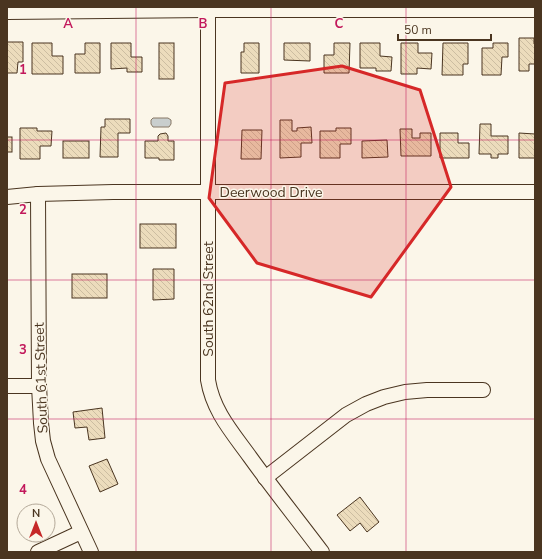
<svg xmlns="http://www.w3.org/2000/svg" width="542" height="559" font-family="'Nunito Sans',sans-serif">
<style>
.water{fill:#c9cecd;stroke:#887966}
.building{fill:url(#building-back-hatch);stroke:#4a3520}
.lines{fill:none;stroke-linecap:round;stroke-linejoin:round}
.minor-casing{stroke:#4a3520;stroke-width:16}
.minor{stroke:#fbf6e9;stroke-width:14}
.marked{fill:#d62828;fill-opacity:0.2;stroke:#d62828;stroke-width:3;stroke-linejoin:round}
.grid{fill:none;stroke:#c2185b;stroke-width:1;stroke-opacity:0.55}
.labels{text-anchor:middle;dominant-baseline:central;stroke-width:3;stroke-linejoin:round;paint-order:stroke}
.street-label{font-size:14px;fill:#4a3520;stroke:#fbf6e9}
.grid-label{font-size:13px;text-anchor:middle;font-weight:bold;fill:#c2185b;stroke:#fbf6e9;stroke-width:3;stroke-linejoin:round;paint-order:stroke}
</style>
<defs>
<pattern id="building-back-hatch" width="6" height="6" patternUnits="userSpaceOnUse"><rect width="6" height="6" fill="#ecdcbc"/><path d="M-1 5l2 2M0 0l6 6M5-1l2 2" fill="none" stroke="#ccbda1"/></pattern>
</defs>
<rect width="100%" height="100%" fill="#fbf6e9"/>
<path class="water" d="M 153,118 L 168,118 L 171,120 L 171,124 L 169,127 L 153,127 L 151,124 L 151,120 Z"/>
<g class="building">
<path d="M 519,38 L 534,38 L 534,44 L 535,44 L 535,64 L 529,64 L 529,71 L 519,71 Z"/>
<path d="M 7,42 L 23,42 L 23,62 L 18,62 L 17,73 L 7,73 Z"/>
<path d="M 32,43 L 52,43 L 52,56 L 63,56 L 63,74 L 32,74 Z"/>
<path d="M 85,43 L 100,43 L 100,73 L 75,73 L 75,54 L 85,54 Z"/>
<path d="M 111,43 L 131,43 L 131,57 L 142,57 L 142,72 L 127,72 L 127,68 L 111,69 Z"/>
<rect x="159" y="43" width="15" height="36"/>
<path d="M 244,43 L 259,43 L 259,73 L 241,73 L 241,52 L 244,52 Z"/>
<path d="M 284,43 L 310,43 L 310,61 L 284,60 Z"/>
<path d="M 334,43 L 350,43 L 349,73 L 324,73 L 324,55 L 334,55 Z"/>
<path d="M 360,43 L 380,43 L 380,56 L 392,57 L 391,71 L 376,71 L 376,68 L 360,68 Z"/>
<path d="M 401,43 L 418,43 L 418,53 L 432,53 L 431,69 L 417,68 L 417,74 L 401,74 Z"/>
<path d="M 443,43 L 468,43 L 468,64 L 463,64 L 463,75 L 442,75 Z"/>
<path d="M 493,43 L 508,43 L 508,57 L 502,57 L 501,75 L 482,75 L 482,48 L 493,48 Z"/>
<path d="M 105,119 L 130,119 L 130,133 L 118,133 L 118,157 L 100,157 L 101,127 L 105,127 Z"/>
<path d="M 280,120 L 292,120 L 292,131 L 297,131 L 297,128 L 311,127 L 312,143 L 301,143 L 301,157 L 280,158 Z"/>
<path d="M 480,124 L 491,124 L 491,136 L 508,136 L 508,154 L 498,154 L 498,158 L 491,158 L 491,154 L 479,154 Z"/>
<path d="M 20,128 L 37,128 L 37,131 L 52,131 L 51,146 L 40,146 L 40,159 L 20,159 Z"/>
<path d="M 336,128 L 351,128 L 351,144 L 340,144 L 340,158 L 320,158 L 320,131 L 336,131 Z"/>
<path d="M 400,129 L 412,129 L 412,138 L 420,138 L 420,133 L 431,133 L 431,156 L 401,156 Z"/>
<path d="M 242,130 L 262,130 L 261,159 L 241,159 Z"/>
<path d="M 166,133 L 168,136 L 168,141 L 174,141 L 174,160 L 159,160 L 159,158 L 145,158 L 145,141 L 158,141 L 158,136 L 160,134 Z"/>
<path d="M 440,133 L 458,133 L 458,143 L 469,143 L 469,158 L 440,158 Z"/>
<path d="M 519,133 L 535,134 L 535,158 L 519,158 Z"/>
<rect x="7" y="137" width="5" height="15"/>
<path d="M 387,140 L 388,157 L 362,158 L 362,141 Z"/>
<rect x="63" y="141" width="26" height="17"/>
<rect x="140" y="224" width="36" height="24"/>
<path d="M 153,269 L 174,269 L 174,299 L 153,300 Z"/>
<rect x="72" y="274" width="35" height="24"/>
<path d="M 102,408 L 105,438 L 89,440 L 87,427 L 75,428 L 73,412 Z"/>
<path d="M 107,459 L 118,484 L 100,492 L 89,466 Z"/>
<path d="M 360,497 L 379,522 L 367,532 L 360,523 L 350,531 L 337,515 Z"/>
</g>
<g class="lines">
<defs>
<g id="minor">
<path d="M 208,10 L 208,380 C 213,411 232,432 250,457 C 273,489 298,520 322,552"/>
<path d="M 7,12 L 208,10 L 535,10"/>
<path d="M 38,194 L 39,386 L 41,423 L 43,441 L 48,459 L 91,552"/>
<path d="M 7,197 L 38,194 L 113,192 L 535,192"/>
<path d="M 7,386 L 39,386"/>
<path d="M 265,478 L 346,415 L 366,404 L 384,397 L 405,392 L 427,390 L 483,390"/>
<path d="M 38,552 L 81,532"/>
</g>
</defs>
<use href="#minor" class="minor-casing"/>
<use href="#minor" class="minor"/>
</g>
<path class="marked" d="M 342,66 L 420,90 L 451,187 L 371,297 L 257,263 L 209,198 L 225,83 Z"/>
<path class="grid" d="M 136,7 L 136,552M 271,7 L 271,552M 406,7 L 406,552M 7,140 L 535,140M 7,280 L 535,280M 7,419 L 535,419"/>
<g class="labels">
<g class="street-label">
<text x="271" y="192">Deerwood Drive</text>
<text transform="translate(208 299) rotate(-90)">South 62nd Street</text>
<text transform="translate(41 378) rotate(-92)">South 61st Street</text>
</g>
</g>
<g class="grid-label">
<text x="68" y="28">A</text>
<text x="203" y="28">B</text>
<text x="339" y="28">C</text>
<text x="23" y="74">1</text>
<text x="23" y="214">2</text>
<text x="23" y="354">3</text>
<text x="23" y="494">4</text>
</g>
<rect width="542" height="559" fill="none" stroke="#4a3520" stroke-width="16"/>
<g transform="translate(36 523)"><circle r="19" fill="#fbf6e9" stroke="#b4a999"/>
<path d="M0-3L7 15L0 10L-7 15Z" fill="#c62828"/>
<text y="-6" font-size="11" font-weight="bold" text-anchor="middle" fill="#4a3520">N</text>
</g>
<path d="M398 34v6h93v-6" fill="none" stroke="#4a3520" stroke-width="2"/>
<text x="404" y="34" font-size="12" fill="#4a3520" stroke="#fbf6e9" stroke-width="3" paint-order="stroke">50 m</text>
</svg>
